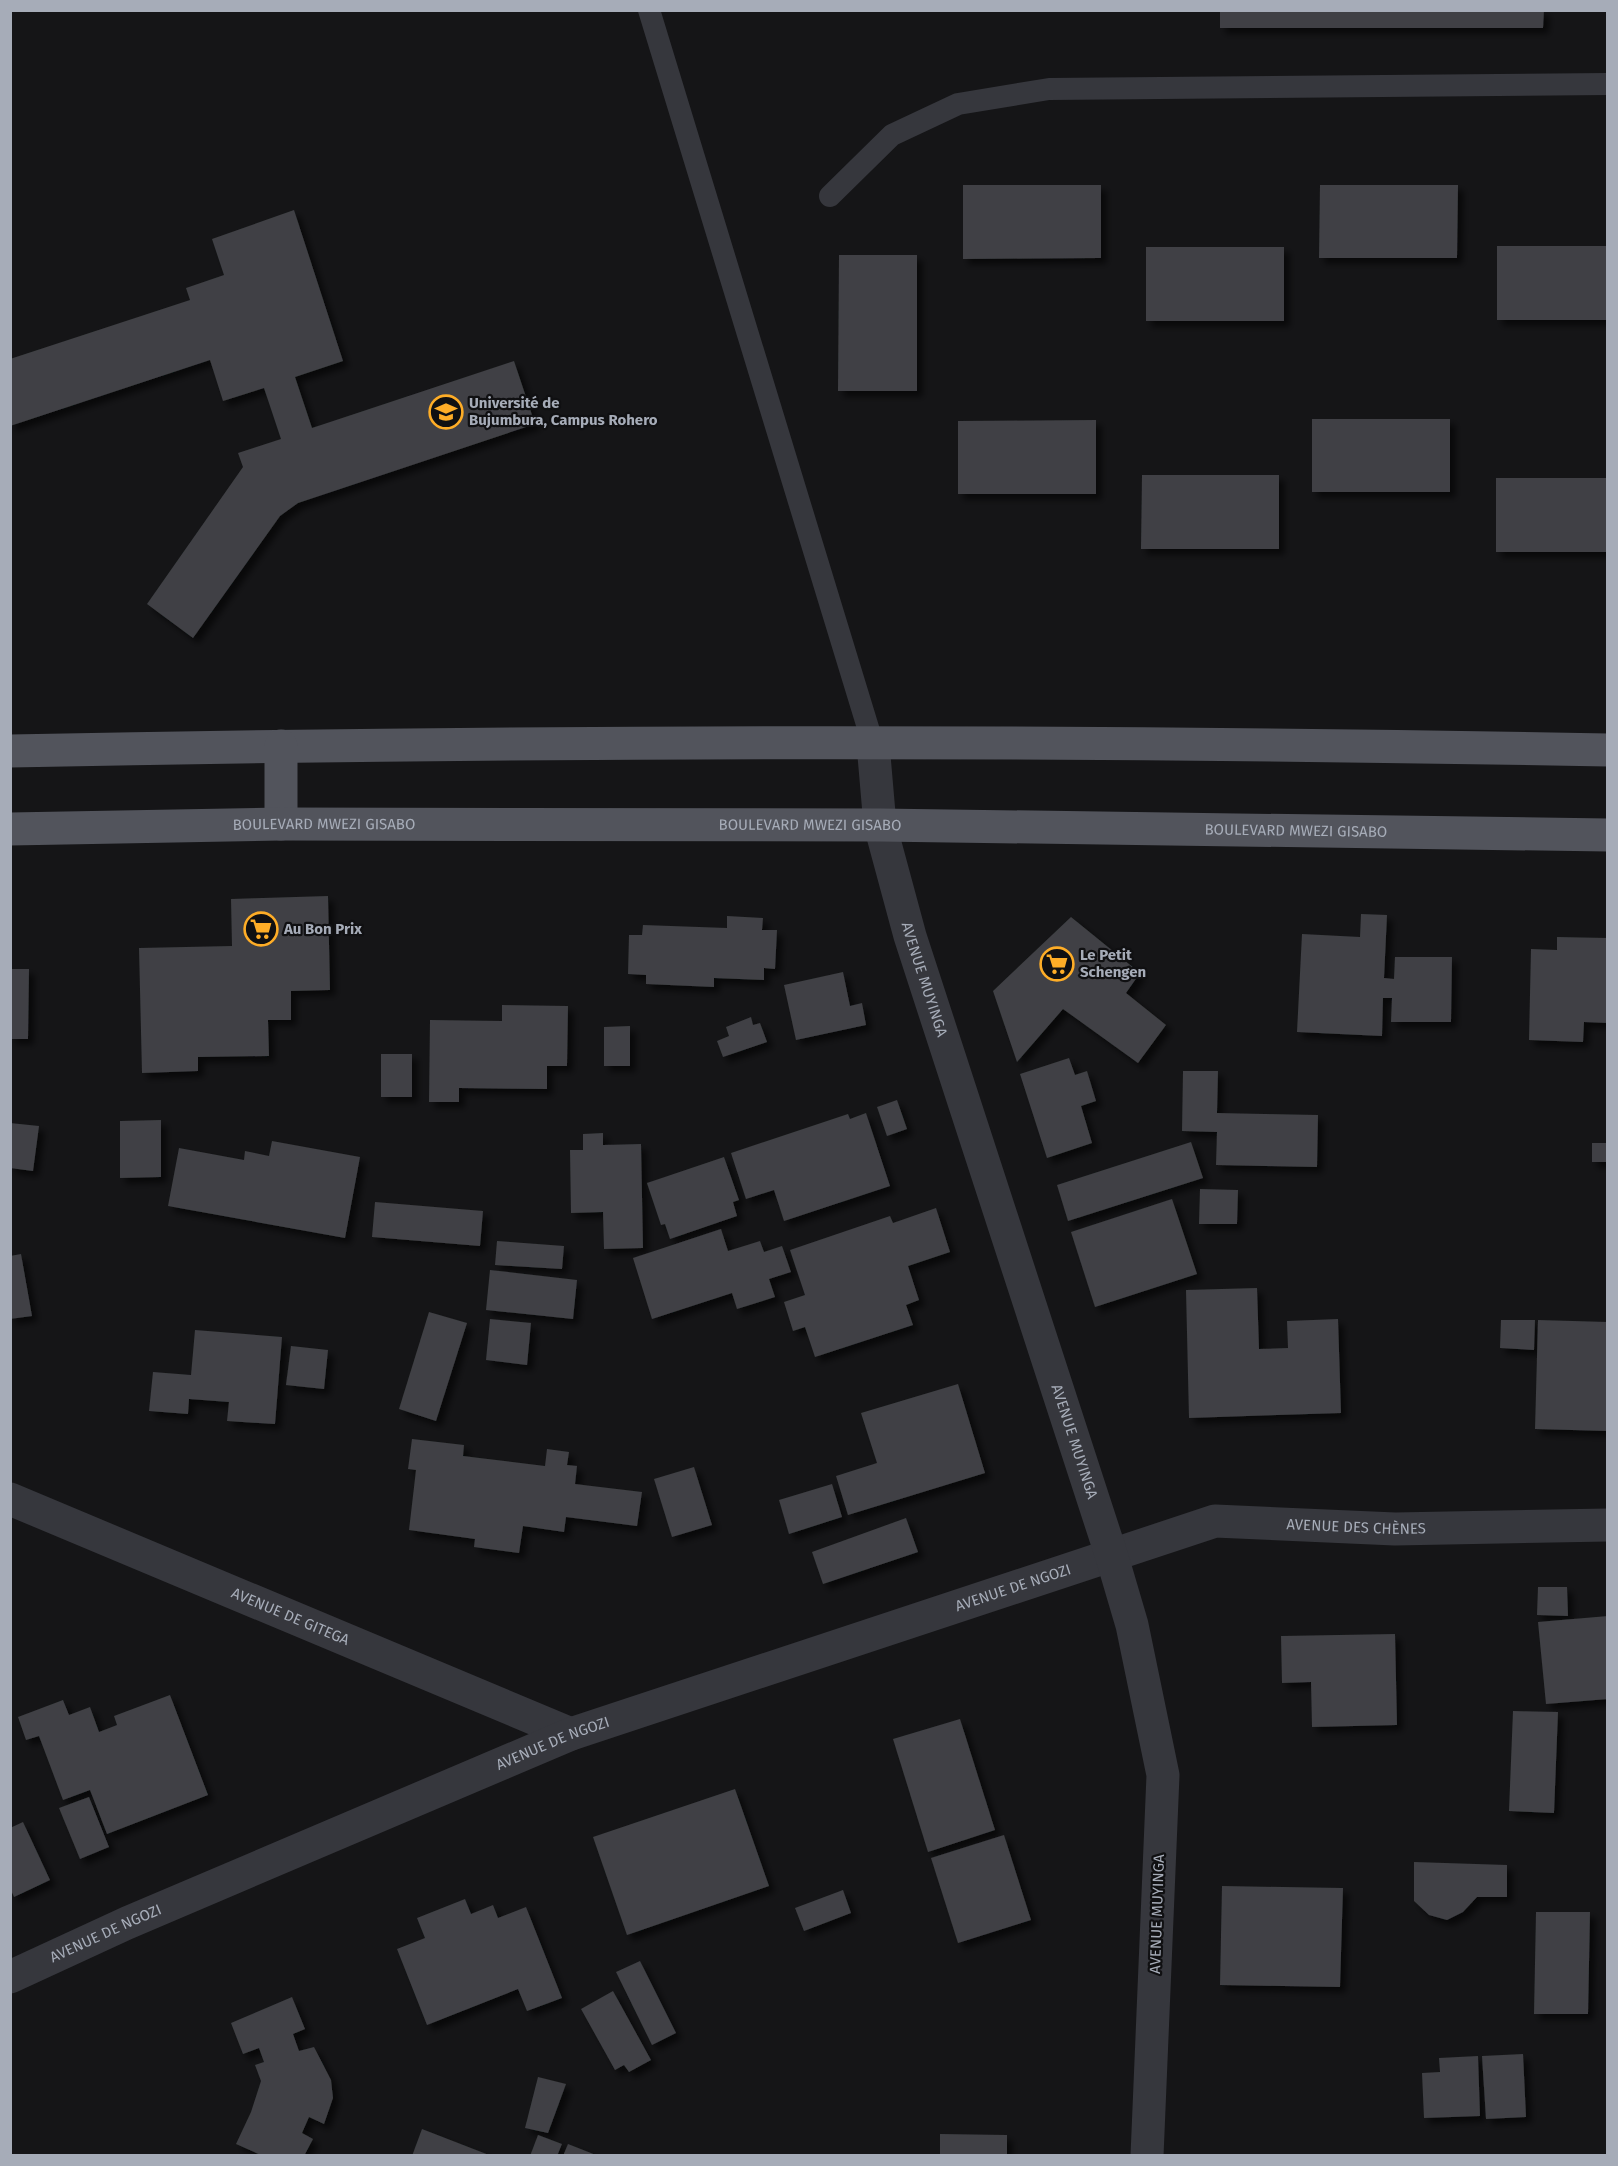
<svg xmlns="http://www.w3.org/2000/svg" width="1618" height="2166" font-family="'Fira Sans',sans-serif">
<style>
.building{fill:#3f4044;filter:url(#shadow)}
.lines{fill:none;stroke-linecap:round;stroke-linejoin:round}
.service{stroke:#36373d;stroke-width:22}
.minor{stroke:#36373d;stroke-width:33}
.tertiary{stroke:#36373d;stroke-width:33}
.primary{stroke:#52545c;stroke-width:33}
.labels{text-anchor:middle;dominant-baseline:central;stroke-width:4.5;stroke-linejoin:round;paint-order:stroke}
.poi-label{font-size:15px;font-weight:bold;fill:#a6acb8;stroke:#101012;text-anchor:start}
.street-label{font-size:15px;fill:#a6acb8;stroke:#101012}
</style>
<defs>
<filter id="shadow"><feDropShadow dx="5.5" dy="5.5" stdDeviation="3" flood-color="#0009"/></filter>
</defs>
<rect width="100%" height="100%" fill="#151517"/>
<g class="building">
<path d="M 1220,10 L 1544,10 L 1543,28 L 1220,28 Z"/>
<path d="M 963,185 L 1101,185 L 1101,258 L 963,259 Z"/>
<path d="M 1320,185 L 1458,185 L 1457,258 L 1319,258 Z"/>
<path d="M 294,210 L 343,361 L 295,377 L 312,428 L 514,361 L 535,424 L 298,503 L 280,516 L 193,638 L 147,604 L 243,467 L 238,453 L 281,439 L 264,388 L 223,401 L 210,360 L 10,426 L 10,359 L 190,300 L 186,288 L 224,275 L 212,239 Z"/>
<rect x="1497" y="246" width="111" height="74"/>
<rect x="1146" y="247" width="138" height="74"/>
<path d="M 839,255 L 917,255 L 917,391 L 838,391 Z"/>
<rect x="1312" y="419" width="138" height="73"/>
<path d="M 1096,420 L 1096,494 L 958,494 L 958,421 Z"/>
<path d="M 1142,475 L 1279,475 L 1279,549 L 1141,549 Z"/>
<rect x="1496" y="478" width="112" height="74"/>
<path d="M 328,896 L 330,990 L 291,991 L 291,1020 L 268,1020 L 269,1056 L 198,1057 L 198,1071 L 142,1073 L 139,948 L 232,946 L 231,899 Z"/>
<path d="M 1361,914 L 1387,915 L 1384,978 L 1394,979 L 1395,957 L 1452,957 L 1451,1022 L 1391,1022 L 1392,998 L 1383,998 L 1382,1036 L 1297,1032 L 1302,934 L 1360,937 Z"/>
<path d="M 727,916 L 763,918 L 762,930 L 777,930 L 775,969 L 764,968 L 764,980 L 714,978 L 714,987 L 646,984 L 646,975 L 628,974 L 629,935 L 642,935 L 643,925 L 727,928 Z"/>
<path d="M 1071,917 L 1140,973 L 1126,993 L 1166,1025 L 1138,1063 L 1063,1009 L 1017,1062 L 993,991 Z"/>
<path d="M 1557,937 L 1608,938 L 1608,1023 L 1584,1022 L 1583,1042 L 1529,1040 L 1531,949 L 1557,950 Z"/>
<path d="M 10,969 L 29,969 L 28,1039 L 10,1039 Z"/>
<path d="M 843,972 L 850,1006 L 862,1003 L 866,1025 L 796,1040 L 784,985 Z"/>
<path d="M 502,1005 L 568,1006 L 567,1066 L 547,1066 L 547,1089 L 459,1088 L 459,1102 L 429,1102 L 430,1020 L 502,1021 Z"/>
<path d="M 751,1017 L 753,1025 L 760,1023 L 767,1042 L 723,1057 L 717,1041 L 729,1036 L 726,1027 Z"/>
<path d="M 630,1026 L 630,1066 L 604,1066 L 604,1027 Z"/>
<rect x="381" y="1054" width="31" height="43"/>
<path d="M 1069,1058 L 1075,1075 L 1087,1071 L 1096,1101 L 1081,1106 L 1092,1143 L 1047,1158 L 1020,1074 Z"/>
<path d="M 1183,1071 L 1218,1071 L 1217,1113 L 1318,1115 L 1317,1167 L 1216,1165 L 1217,1132 L 1182,1131 Z"/>
<path d="M 897,1100 L 907,1129 L 887,1136 L 877,1107 Z"/>
<path d="M 866,1113 L 890,1186 L 784,1221 L 774,1190 L 746,1199 L 731,1153 L 848,1114 L 850,1119 Z"/>
<path d="M 161,1120 L 161,1177 L 120,1178 L 120,1121 Z"/>
<path d="M 10,1123 L 39,1126 L 33,1171 L 10,1168 Z"/>
<path d="M 603,1133 L 603,1145 L 641,1144 L 643,1248 L 604,1249 L 603,1212 L 571,1213 L 570,1150 L 583,1150 L 583,1134 Z"/>
<path d="M 272,1141 L 360,1157 L 345,1238 L 168,1206 L 179,1148 L 244,1160 L 245,1151 L 269,1156 Z"/>
<path d="M 1191,1142 L 1203,1178 L 1068,1221 L 1057,1185 Z"/>
<rect x="1592" y="1143" width="16" height="19"/>
<path d="M 724,1157 L 739,1200 L 733,1202 L 737,1216 L 670,1239 L 665,1224 L 661,1225 L 647,1183 Z"/>
<path d="M 1200,1189 L 1238,1190 L 1237,1224 L 1199,1224 Z"/>
<path d="M 1172,1199 L 1197,1274 L 1095,1307 L 1071,1232 Z"/>
<path d="M 375,1202 L 483,1211 L 480,1246 L 372,1237 Z"/>
<path d="M 936,1208 L 950,1252 L 908,1266 L 919,1300 L 906,1305 L 913,1325 L 815,1357 L 805,1327 L 793,1331 L 784,1302 L 805,1295 L 790,1250 L 890,1216 L 893,1223 Z"/>
<path d="M 721,1229 L 728,1251 L 760,1241 L 764,1252 L 782,1246 L 791,1272 L 769,1279 L 775,1297 L 737,1309 L 732,1293 L 652,1319 L 633,1258 Z"/>
<path d="M 497,1241 L 564,1246 L 562,1269 L 495,1265 Z"/>
<path d="M 21,1254 L 32,1316 L 10,1319 L 10,1256 Z"/>
<path d="M 490,1270 L 577,1280 L 573,1319 L 486,1310 Z"/>
<path d="M 1257,1288 L 1259,1349 L 1288,1348 L 1287,1321 L 1338,1319 L 1341,1413 L 1189,1418 L 1186,1290 Z"/>
<path d="M 429,1312 L 467,1323 L 436,1421 L 399,1409 Z"/>
<path d="M 490,1319 L 531,1323 L 527,1365 L 486,1360 Z"/>
<path d="M 1501,1320 L 1535,1320 L 1534,1350 L 1500,1348 Z"/>
<path d="M 1538,1320 L 1608,1322 L 1608,1431 L 1535,1429 Z"/>
<path d="M 195,1330 L 282,1337 L 275,1424 L 227,1421 L 229,1402 L 189,1399 L 188,1414 L 149,1411 L 153,1372 L 191,1375 Z"/>
<path d="M 291,1346 L 328,1350 L 324,1389 L 286,1385 Z"/>
<path d="M 958,1384 L 985,1473 L 848,1515 L 836,1476 L 877,1463 L 861,1413 Z"/>
<path d="M 412,1439 L 464,1445 L 463,1456 L 545,1466 L 547,1449 L 569,1452 L 567,1465 L 577,1466 L 575,1484 L 642,1492 L 637,1526 L 566,1517 L 564,1532 L 523,1526 L 519,1553 L 474,1547 L 475,1539 L 409,1530 L 416,1470 L 408,1469 Z"/>
<path d="M 694,1467 L 712,1525 L 672,1537 L 654,1479 Z"/>
<path d="M 832,1484 L 842,1517 L 789,1534 L 779,1500 Z"/>
<path d="M 906,1518 L 918,1552 L 823,1584 L 812,1552 Z"/>
<path d="M 1538,1587 L 1567,1587 L 1568,1616 L 1537,1615 Z"/>
<path d="M 1608,1616 L 1608,1699 L 1546,1704 L 1538,1622 Z"/>
<path d="M 1395,1634 L 1397,1725 L 1312,1727 L 1311,1682 L 1282,1683 L 1281,1636 Z"/>
<path d="M 170,1695 L 208,1795 L 107,1834 L 90,1790 L 63,1800 L 39,1736 L 26,1740 L 18,1717 L 63,1700 L 69,1715 L 90,1707 L 99,1732 L 117,1725 L 114,1716 Z"/>
<path d="M 1513,1711 L 1558,1712 L 1554,1813 L 1509,1811 Z"/>
<path d="M 960,1719 L 995,1830 L 928,1852 L 893,1739 Z"/>
<path d="M 735,1789 L 769,1886 L 627,1935 L 593,1837 Z"/>
<path d="M 89,1797 L 109,1847 L 80,1859 L 59,1808 Z"/>
<path d="M 23,1822 L 50,1880 L 14,1897 L 10,1888 L 10,1828 Z"/>
<path d="M 1004,1835 L 1031,1920 L 958,1943 L 931,1858 Z"/>
<path d="M 1414,1862 L 1507,1865 L 1507,1897 L 1477,1897 L 1463,1912 L 1447,1920 L 1429,1915 L 1414,1901 Z"/>
<path d="M 1222,1886 L 1343,1888 L 1340,1987 L 1220,1985 Z"/>
<path d="M 843,1890 L 851,1913 L 804,1931 L 795,1908 Z"/>
<path d="M 465,1899 L 471,1914 L 493,1905 L 498,1918 L 526,1907 L 562,1998 L 527,2011 L 518,1989 L 427,2025 L 397,1949 L 425,1938 L 417,1918 Z"/>
<path d="M 1536,1912 L 1590,1912 L 1588,2014 L 1534,2014 Z"/>
<path d="M 640,1961 L 676,2033 L 652,2045 L 616,1972 Z"/>
<path d="M 613,1991 L 651,2060 L 629,2072 L 624,2065 L 615,2070 L 581,2009 Z"/>
<path d="M 292,1997 L 305,2029 L 293,2034 L 299,2051 L 314,2047 L 331,2080 L 333,2098 L 324,2124 L 309,2117 L 302,2133 L 313,2139 L 304,2156 L 263,2156 L 236,2144 L 251,2112 L 261,2081 L 255,2065 L 264,2062 L 259,2048 L 243,2054 L 231,2023 Z"/>
<path d="M 1523,2054 L 1526,2117 L 1486,2119 L 1482,2056 Z"/>
<path d="M 1478,2056 L 1480,2116 L 1424,2118 L 1422,2073 L 1440,2072 L 1439,2058 Z"/>
<path d="M 538,2077 L 566,2084 L 548,2133 L 525,2128 Z"/>
<path d="M 422,2129 L 489,2155 L 489,2156 L 412,2156 Z"/>
<path d="M 940,2134 L 1007,2135 L 1007,2156 L 940,2156 Z"/>
<path d="M 538,2135 L 562,2144 L 557,2156 L 530,2156 Z"/>
<path d="M 568,2144 L 596,2155 L 596,2156 L 563,2156 Z"/>
</g>
<g class="lines">
<g class="service">
<path d="M 649,10 L 873,744"/>
<path d="M 830,196 L 892,135 L 958,104 L 1049,89 L 1608,84"/>
</g>
<g class="minor">
<path id="s1" d="M 10,1499 L 571,1734"/>
<path id="s2" d="M 10,1977 L 127,1923 L 571,1734 L 1215,1521 L 1395,1529 L 1608,1525"/>
</g>
<path class="tertiary" id="s3" d="M 873,744 L 880,825 L 910,936 L 1112,1557 L 1132,1625 L 1163,1775 L 1147,2156"/>
<g class="primary">
<path d="M 10,751 C 543,740 1075,740 1608,750"/>
<path d="M 281,824 L 281,746"/>
<path id="s4" d="M 10,829 L 281,824 L 880,825 L 1608,835"/>
</g>
</g>
<defs>
<symbol id="university-ring" viewBox="-11 -11 22 22"><circle r="9.5" fill="#101012" stroke="#fead27" stroke-width="1.5"/><path d="M0-5L7-2L0 1L-7-2ZM-4 1L0 2.5L4 1V4Q0 6-4 4Z" fill="#fead27"/></symbol>
<symbol id="supermarket-ring" viewBox="-11 -11 22 22"><circle r="9.5" fill="#101012" stroke="#fead27" stroke-width="1.5"/><path d="M-6-5.5h2.5l.6 2H6L4.5 2H-2.5L-4.4-4H-6ZM-1.5 3.2a1.3 1.3 0 1 0 .1 0ZM3 3.2a1.3 1.3 0 1 0 .1 0Z" fill="#fead27"/></symbol>
</defs>
<g fill-rule="evenodd">
<use href="#university-ring" x="427" y="393" width="38" height="38"/>
<use href="#supermarket-ring" x="242" y="910" width="38" height="38"/>
<use href="#supermarket-ring" x="1038" y="945" width="38" height="38"/>
</g>
<g class="labels">
<g class="poi-label">
<text x="469" y="403">Université de<tspan x="469" dy="17">Bujumbura, Campus Rohero</tspan></text>
<text x="284" y="929">Au Bon Prix</text>
<text x="1080" y="955">Le Petit<tspan x="1080" dy="17">Schengen</tspan></text>
</g>
<g class="street-label">
<text stroke="none"><textPath href="#s4" startOffset="314">BOULEVARD MWEZI GISABO</textPath></text>
<text stroke="none"><textPath href="#s4" startOffset="800">BOULEVARD MWEZI GISABO</textPath></text>
<text stroke="none"><textPath href="#s4" startOffset="1286">BOULEVARD MWEZI GISABO</textPath></text>
<text stroke="none"><textPath href="#s3" startOffset="242">AVENUE MUYINGA</textPath></text>
<text stroke="none"><textPath href="#s3" startOffset="728">AVENUE MUYINGA</textPath></text>
<text stroke="none"><textPath href="#s2" startOffset="1431">AVENUE DES CHÈNES</textPath></text>
<text stroke="none"><textPath href="#s2" startOffset="1077">AVENUE DE NGOZI</textPath></text>
<text stroke="none"><textPath href="#s1" startOffset="304">AVENUE DE GITEGA</textPath></text>
<text stroke="none"><textPath href="#s2" startOffset="591">AVENUE DE NGOZI</textPath></text>
<text transform="translate(1157 1914) rotate(-88)">AVENUE MUYINGA</text>
<text stroke="none"><textPath href="#s2" startOffset="105">AVENUE DE NGOZI</textPath></text>
</g>
</g>
<rect width="1618" height="2166" fill="none" stroke="#a6acb8" stroke-width="24"/>
</svg>
